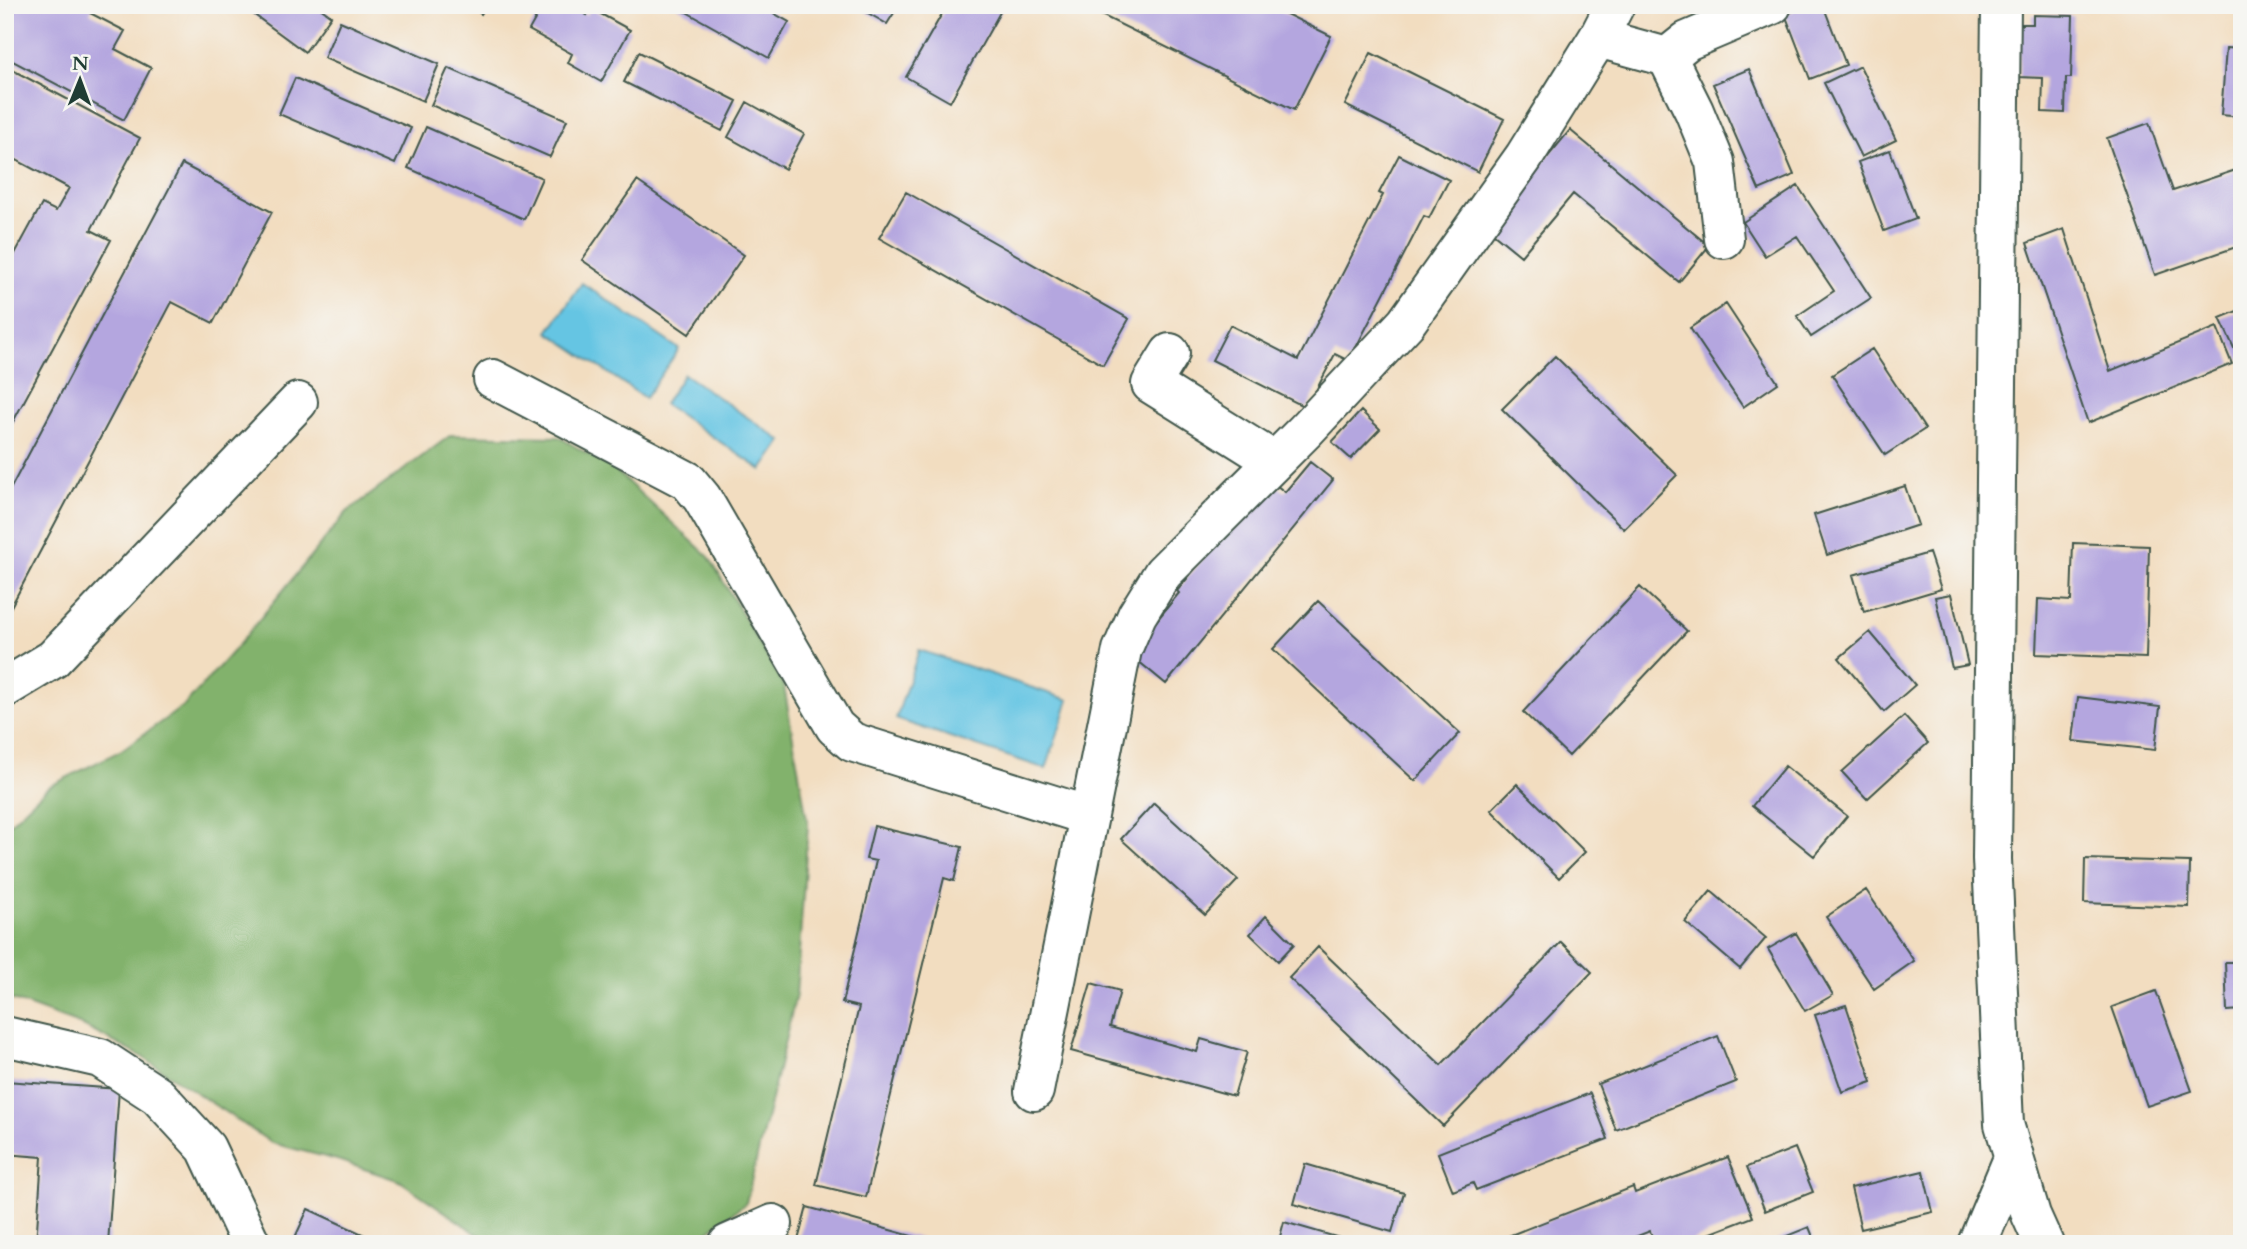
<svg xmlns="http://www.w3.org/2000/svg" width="2247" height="1249" viewBox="0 0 2247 1249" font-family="Cardo,serif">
<rect width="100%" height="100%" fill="#f6f6f2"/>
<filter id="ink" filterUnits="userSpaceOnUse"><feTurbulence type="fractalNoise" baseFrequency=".0143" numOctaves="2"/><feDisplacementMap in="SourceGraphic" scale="14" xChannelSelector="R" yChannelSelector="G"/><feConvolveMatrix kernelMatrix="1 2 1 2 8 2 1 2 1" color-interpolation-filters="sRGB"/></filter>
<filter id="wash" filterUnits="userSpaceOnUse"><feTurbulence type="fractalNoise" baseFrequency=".00686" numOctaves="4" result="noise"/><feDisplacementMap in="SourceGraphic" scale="28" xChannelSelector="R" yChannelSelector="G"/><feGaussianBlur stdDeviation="1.57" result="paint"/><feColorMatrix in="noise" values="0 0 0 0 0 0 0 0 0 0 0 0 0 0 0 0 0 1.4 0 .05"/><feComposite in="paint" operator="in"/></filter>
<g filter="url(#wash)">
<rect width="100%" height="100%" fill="#f2ddc0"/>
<!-- forest -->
<path fill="#82b26c" stroke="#507850" stroke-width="2" d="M 451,435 L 559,437 L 615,470 L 709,557 L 784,686 L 808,825 L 796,995 L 746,1203 L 695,1241 L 685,1244 L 498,1244 L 477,1234 L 400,1181 L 337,1160 L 272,1143 L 141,1056 L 79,1024 L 5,997 L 5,828 L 48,787 L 120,751 L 185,705 L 241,642 L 347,512 Z"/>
<!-- water -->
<path fill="#65c5e3" stroke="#42818c" stroke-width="2" d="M 582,283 L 679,349 L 645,398 L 548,332 Z
M 684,374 L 782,441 L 762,470 L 664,404 Z
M 919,650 L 1069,700 L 1046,769 L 896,719 Z"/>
<g id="blocks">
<!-- building -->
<path fill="#b4a6df" d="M 5,5 L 94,5 L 90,13 L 125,31 L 115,49 L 151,68 L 124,120 L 5,57 Z
M 241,5 L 316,5 L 331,16 L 305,52 Z
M 468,5 L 487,5 L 481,14 Z
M 543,5 L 569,5 L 587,15 L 590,8 L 630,30 L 601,82 L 568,63 L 572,54 L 529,30 Z
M 674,5 L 759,5 L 789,22 L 769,58 Z
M 854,5 L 899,5 L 887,24 Z
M 947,5 L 1004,5 L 950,102 L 906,77 Z
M 1091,5 L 1268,5 L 1331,36 L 1294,110 L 1089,9 Z
M 1808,5 L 1823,5 L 1846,65 L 1810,79 L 1785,14 Z
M 2033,15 L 2073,16 L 2071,78 L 2066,78 L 2065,113 L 2042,112 L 2043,78 L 2019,77 L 2020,24 L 2033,24 Z
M 340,21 L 439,64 L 423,101 L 324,58 Z
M 2226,48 L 2242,49 L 2242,117 L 2221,115 Z
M 639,52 L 737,101 L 722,131 L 624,82 Z
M 1371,53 L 1504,119 L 1478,172 L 1345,105 Z
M 5,66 L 140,138 L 91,230 L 111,240 L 8,431 L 5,430 L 5,272 L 42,204 L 56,211 L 69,188 L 5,154 Z
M 1860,66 L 1896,140 L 1861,157 L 1824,83 Z
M 448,68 L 567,120 L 550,157 L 431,105 Z
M 1749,69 L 1794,175 L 1759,190 L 1713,84 Z
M 295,78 L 411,128 L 395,164 L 279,114 Z
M 747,102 L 804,134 L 785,169 L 728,137 Z
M 2149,123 L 2173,191 L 2242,168 L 2242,245 L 2155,275 L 2107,138 Z
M 2240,125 L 2242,125 L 2242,161 L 2237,161 Z
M 426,127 L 542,178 L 524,219 L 408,168 Z
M 1570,130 L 1709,246 L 1679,282 L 1573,194 L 1521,256 L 1488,229 Z
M 1890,150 L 1916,219 L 1884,231 L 1858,162 Z
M 1399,155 L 1449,180 L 1429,218 L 1424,216 L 1349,361 L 1335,354 L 1307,408 L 1212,360 L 1230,325 L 1298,360 L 1383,195 L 1379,193 Z
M 182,164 L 272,212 L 213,323 L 172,302 L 5,618 L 5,499 Z
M 637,181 L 744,255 L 689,334 L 582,260 Z
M 1798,186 L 1871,298 L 1811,337 L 1797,316 L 1834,291 L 1797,236 L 1765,256 L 1743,222 Z
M 906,192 L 1129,319 L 1103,365 L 879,238 Z
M 2064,229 L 2110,371 L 2217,327 L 2232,364 L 2088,423 L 2027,243 Z
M 1726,304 L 1778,383 L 1743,407 L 1690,328 Z
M 2242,309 L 2242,358 L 2239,359 L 2220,318 Z
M 1872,349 L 1925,429 L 1885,455 L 1832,375 Z
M 1555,356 L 1677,475 L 1624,529 L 1502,409 Z
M 1361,411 L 1380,429 L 1351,459 L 1332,442 Z
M 1310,462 L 1333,480 L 1166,684 L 1137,660 L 1141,640 L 1179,593 L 1177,591 L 1268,479 L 1285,492 Z
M 1905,486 L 1918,525 L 1827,555 L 1814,515 Z
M 2073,543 L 2149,546 L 2146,658 L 2036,654 L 2038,599 L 2071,601 Z
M 1929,553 L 1941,589 L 1864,612 L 1853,575 Z
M 1640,587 L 1687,631 L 1569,756 L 1523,712 Z
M 1951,594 L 1968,665 L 1952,668 L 1935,597 Z
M 1318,601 L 1460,733 L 1415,781 L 1273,649 Z
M 1870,632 L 1915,685 L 1884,712 L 1839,658 Z
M 2078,697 L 2160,707 L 2155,750 L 2073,741 Z
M 1904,716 L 1928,743 L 1867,799 L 1842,772 Z
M 1785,766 L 1847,816 L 1814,856 L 1752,806 Z
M 1517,784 L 1585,852 L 1559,878 L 1491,810 Z
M 1154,803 L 1238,880 L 1205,915 L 1121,839 Z
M 874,826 L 962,847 L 954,881 L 944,878 L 866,1197 L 816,1185 L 859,1007 L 842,1003 L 876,861 L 866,859 Z
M 2085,859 L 2190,862 L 2189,907 L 2084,903 Z
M 1866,890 L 1914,961 L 1874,989 L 1826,917 Z
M 1711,891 L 1766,938 L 1740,969 L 1685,922 Z
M 1266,916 L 1294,944 L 1278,961 L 1250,934 Z
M 1796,933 L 1833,995 L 1805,1011 L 1768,949 Z
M 1561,942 L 1592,972 L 1443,1126 L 1289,978 L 1318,947 L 1441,1065 Z
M 2225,962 L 2242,962 L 2242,1010 L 2227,1011 Z
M 1091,983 L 1120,991 L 1110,1027 L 1197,1052 L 1201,1039 L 1247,1052 L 1234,1096 L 1071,1051 Z
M 2156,991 L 2192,1091 L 2147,1106 L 2112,1007 Z
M 1846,1005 L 1872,1082 L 1842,1092 L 1815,1015 Z
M 1718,1036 L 1736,1082 L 1616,1130 L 1598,1084 Z
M 5,1081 L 119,1089 L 108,1244 L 36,1244 L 42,1157 L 5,1154 Z
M 1590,1093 L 1608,1139 L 1476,1190 L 1473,1183 L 1453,1191 L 1438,1153 Z
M 1795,1148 L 1813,1192 L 1765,1211 L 1747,1167 Z
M 1728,1157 L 1753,1217 L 1683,1244 L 1655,1244 L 1650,1231 L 1617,1244 L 1488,1244 L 1633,1187 L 1635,1193 Z
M 1305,1164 L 1404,1193 L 1392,1232 L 1294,1204 Z
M 1923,1171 L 1933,1212 L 1861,1229 L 1851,1188 Z
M 807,1207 L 937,1243 L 937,1244 L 797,1244 Z
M 308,1209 L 384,1244 L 292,1244 Z
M 1284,1222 L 1357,1243 L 1357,1244 L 1278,1244 Z
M 1809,1227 L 1816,1244 L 1767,1244 Z"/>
</g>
</g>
<g filter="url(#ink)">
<use href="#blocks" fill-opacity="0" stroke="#3f5549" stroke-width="2"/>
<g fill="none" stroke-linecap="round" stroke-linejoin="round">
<defs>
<path id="minor" d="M 2001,5 L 1992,859 L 2004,1124 L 2031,1215 L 2044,1244
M 1598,38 L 1667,57 L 1687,41 L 1772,5
M 1667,57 L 1694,111 L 1715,162 L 1724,239
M 1170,353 L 1151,384 L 1274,461
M 493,379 L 688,481 L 702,498 L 835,727 L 852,742 L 1089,816
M 5,688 L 53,659 L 298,402
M 5,1036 L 100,1058 L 158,1096 L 206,1148 L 251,1244
M 1034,1091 L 1122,650 L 1137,615 L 1163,573 L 1306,430 L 1406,323 L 1524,157 L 1598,38 L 1615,5
M 728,1244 L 773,1224
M 1977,1244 L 2014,1156"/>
</defs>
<!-- minor casing -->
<use href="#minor" stroke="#3f5549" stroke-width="42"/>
<!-- minor -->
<use href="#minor" stroke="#fff" stroke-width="38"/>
</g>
</g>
<!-- margin -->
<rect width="2247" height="1249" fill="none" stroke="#f6f6f2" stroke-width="28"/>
<!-- north arrow -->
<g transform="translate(80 80) rotate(1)" stroke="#f6f6f2" stroke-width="5" paint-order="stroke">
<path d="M0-5L12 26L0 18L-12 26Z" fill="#1f3d34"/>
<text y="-10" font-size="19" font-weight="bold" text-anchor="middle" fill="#1f3d34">N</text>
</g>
</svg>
